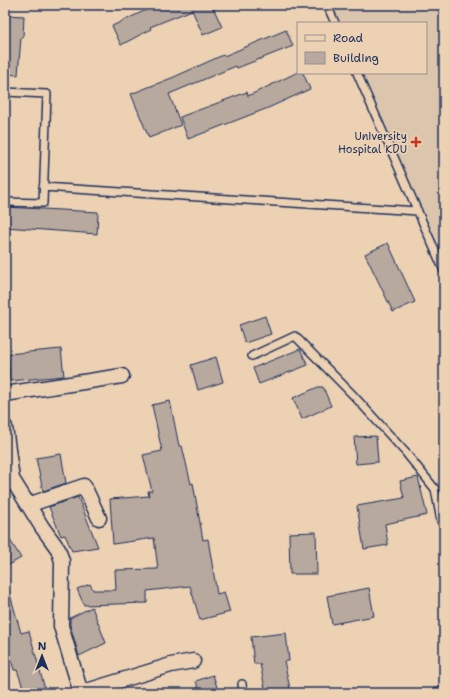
<svg xmlns="http://www.w3.org/2000/svg" width="449" height="698" viewBox="0 0 449 698" font-family="'Shantell Sans',sans-serif">
<rect width="100%" height="100%" fill="#ecd1b3"/>
<filter id="ink" filterUnits="userSpaceOnUse"><feTurbulence type="fractalNoise" baseFrequency=".025" numOctaves="2"/><feDisplacementMap in="SourceGraphic" scale="8" xChannelSelector="R" yChannelSelector="G"/><feConvolveMatrix kernelMatrix="1 2 1 2 8 2 1 2 1" color-interpolation-filters="sRGB"/></filter>
<g filter="url(#ink)">
<!-- built -->
<path fill="#dcc5ad" d="M 327,5 L 444,5 L 444,271 L 357,73 L 426,73 L 426,23 L 335,23 Z"/>
<!-- building -->
<path fill="#b8a99e" stroke="#1b2f5e" d="M 157,5 L 212,5 L 222,27 L 203,35 L 192,10 L 150,27 L 151,29 L 121,45 L 112,26 Z
M 5,15 L 24,16 L 23,37 L 21,37 L 18,75 L 5,74 Z
M 286,30 L 293,46 L 237,68 L 236,66 L 169,94 L 181,125 L 149,138 L 131,94 L 174,77 L 223,55 L 224,56 Z
M 298,72 L 303,73 L 310,89 L 268,108 L 188,139 L 180,117 L 247,92 L 248,96 Z
M 5,207 L 98,212 L 97,234 L 5,227 Z
M 388,243 L 415,302 L 393,312 L 365,254 Z
M 265,316 L 271,334 L 245,343 L 239,325 Z
M 61,349 L 64,376 L 10,381 L 8,354 Z
M 300,349 L 308,365 L 259,384 L 253,368 Z
M 216,357 L 223,382 L 198,390 L 191,365 Z
M 318,387 L 323,387 L 331,406 L 302,419 L 293,398 Z
M 170,401 L 179,446 L 182,446 L 191,484 L 193,483 L 203,540 L 208,539 L 217,594 L 224,592 L 230,612 L 200,620 L 190,586 L 147,591 L 147,603 L 84,605 L 77,589 L 90,584 L 93,590 L 116,590 L 115,570 L 158,569 L 154,538 L 113,544 L 110,499 L 149,496 L 148,491 L 152,491 L 143,455 L 162,451 L 152,405 Z
M 376,436 L 378,462 L 356,464 L 354,437 Z
M 61,454 L 66,483 L 43,491 L 36,458 Z
M 418,477 L 427,515 L 385,524 L 388,545 L 364,549 L 357,506 L 404,498 L 400,481 Z
M 78,497 L 98,547 L 72,551 L 65,535 L 61,536 L 49,507 Z
M 5,532 L 21,558 L 5,567 Z
M 316,532 L 317,574 L 290,574 L 289,533 Z
M 369,588 L 374,616 L 332,624 L 327,596 Z
M 5,591 L 9,591 L 21,633 L 29,631 L 46,693 L 25,693 L 17,670 L 14,670 L 5,638 Z
M 92,607 L 106,643 L 79,656 L 70,625 L 70,618 Z
M 286,633 L 289,661 L 284,661 L 291,693 L 266,693 L 260,664 L 254,664 L 251,637 Z
M 213,675 L 219,693 L 200,693 L 196,681 Z"/>
<g fill="none" stroke-linecap="round" stroke-linejoin="round">
<defs>
<path id="lane" d="M 327,5 L 335,23
M 357,73 L 444,271
M 5,92 L 47,94 L 43,203 L 5,202
M 43,187 L 418,211
M 252,356 L 295,336 L 354,396 L 406,453 L 435,489 L 441,521 L 444,526
M 242,684 L 243,693
M 436,693 L 444,689"/>
<path id="street" d="M 5,394 L 122,376
M 5,427 L 12,479 L 42,527 L 58,549 L 62,561 L 61,626 L 81,693
M 28,505 L 84,486 L 99,518
M 80,693 L 171,665 L 193,661"/>
</defs>
<!-- lane casing -->
<use href="#lane" stroke="#1b2f5e" stroke-width="10"/>
<!-- street casing -->
<use href="#street" stroke="#1b2f5e" stroke-width="17"/>
<!-- lane -->
<use href="#lane" stroke="#ecd1b3" stroke-width="7"/>
<!-- street -->
<use href="#street" stroke="#ecd1b3" stroke-width="14"/>
</g>
</g>
<!-- markers -->
<path fill="#c8321e" stroke="#ecd1b3" stroke-width="1.5" d="M414 136h4v4h4v4h-4v4h-4v-4h-4v-4h4z"/>
<g text-anchor="middle" dominant-baseline="central" stroke-width="3.5" stroke-linejoin="round" paint-order="stroke">
<!-- poi labels -->
<g font-size="11" fill="#1b2f5e" stroke="#ecd1b3" text-anchor="end">
<text x="407" y="136">University<tspan x="407" dy="13">Hospital KDU</tspan></text>
</g>
</g>
<!-- margin -->
<rect width="449" height="698" fill="none" stroke="#ecd1b3" stroke-width="20"/>
<rect x="10" y="10" width="429" height="678" fill="none" stroke="#1b2f5e" stroke-width="1.5" filter="url(#ink)"/>
<!-- legend -->
<rect x="297" y="22" width="130" height="52" fill="#ecd1b3" stroke="#989091"/>
<rect x="305" y="35" width="20" height="6" fill="#ecd1b3" stroke="#989091"/>
<text x="333" y="42" font-size="12" fill="#1b2f5e">Road</text>
<rect x="305" y="52" width="20" height="12" fill="#b8a99e" stroke="#989091"/>
<text x="333" y="62" font-size="12" fill="#1b2f5e">Building</text>
<!-- north arrow -->
<g transform="translate(42 656)" stroke="#ecd1b3" stroke-width="3" paint-order="stroke">
<path d="M0-3L7 15L0 10L-7 15Z" fill="#1b2f5e"/>
<text y="-6" font-size="11" font-weight="bold" text-anchor="middle" fill="#1b2f5e">N</text>
</g>
</svg>
